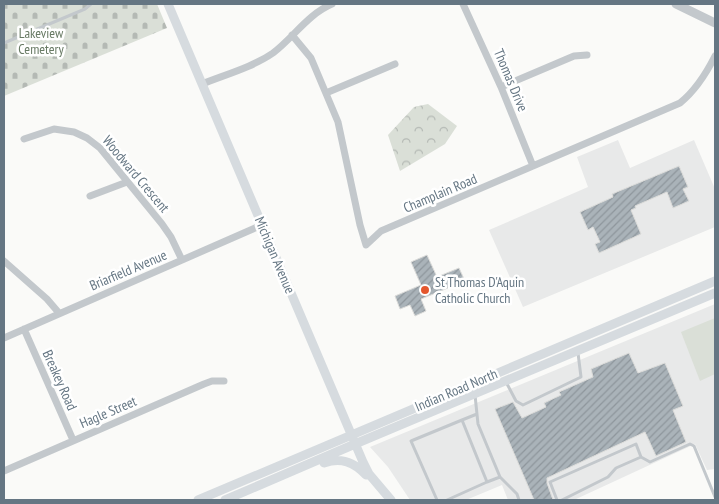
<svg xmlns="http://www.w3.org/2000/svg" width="719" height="504" viewBox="0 0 719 504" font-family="'PT Sans Narrow',sans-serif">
<defs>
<pattern id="forest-crowns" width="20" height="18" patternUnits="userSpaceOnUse" patternTransform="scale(1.25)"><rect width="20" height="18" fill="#dadfd7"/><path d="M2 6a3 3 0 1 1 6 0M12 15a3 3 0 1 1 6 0" fill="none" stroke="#b4b9b4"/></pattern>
<pattern id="cemetery-stones" width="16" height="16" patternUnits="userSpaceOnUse" patternTransform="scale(1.25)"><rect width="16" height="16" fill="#dadfd7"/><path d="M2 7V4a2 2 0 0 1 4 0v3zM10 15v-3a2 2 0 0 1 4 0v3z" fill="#b4b9b4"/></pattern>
<pattern id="building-hatch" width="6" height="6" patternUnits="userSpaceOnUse" patternTransform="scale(1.25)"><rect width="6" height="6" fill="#aab3b9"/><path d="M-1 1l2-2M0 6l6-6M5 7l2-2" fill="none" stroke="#8e969c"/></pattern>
</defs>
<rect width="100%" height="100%" fill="#fafaf8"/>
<!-- built -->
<path fill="#e8e9e9" d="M 618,140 L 630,168 L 694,140 L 715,189 L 715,227 L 523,307 L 489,230 L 588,187 L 577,157 Z
M 715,304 L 715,469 L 707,470 L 695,444 L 574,500 L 508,500 L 502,485 L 466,500 L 410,500 L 388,467 L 370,447 Z"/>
<!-- forest -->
<path fill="url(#forest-crowns)" d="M 428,104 L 457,126 L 445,144 L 400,171 L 388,135 L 414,107 Z"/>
<!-- cemetery -->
<path fill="url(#cemetery-stones)" d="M 4,4 L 157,4 L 167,28 L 4,96 Z"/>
<!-- garden -->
<path fill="#dadfd7" d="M 715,318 L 715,374 L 700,381 L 681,332 Z"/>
<!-- building -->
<path fill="url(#building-hatch)" stroke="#dcdcda" d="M 679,166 L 688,187 L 683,189 L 689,201 L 673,208 L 667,192 L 635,206 L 636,208 L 631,210 L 641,234 L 599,253 L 595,244 L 600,242 L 593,227 L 588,230 L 580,212 L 613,197 L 612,194 Z
M 427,255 L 437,277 L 459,268 L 465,281 L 421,299 L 426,311 L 415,316 L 410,305 L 400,309 L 395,296 L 421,285 L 411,262 Z
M 629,353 L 638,373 L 665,363 L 683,406 L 673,410 L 686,442 L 656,456 L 645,432 L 547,478 L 547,483 L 553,500 L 534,500 L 495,409 L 513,402 L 522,418 L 546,407 L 544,403 L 561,395 L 559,392 L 593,377 L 591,369 Z"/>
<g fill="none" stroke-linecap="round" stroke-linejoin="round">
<!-- service -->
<path stroke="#c3c8cc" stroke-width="3" d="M 4,43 L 85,9 L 91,4
M 506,382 L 516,401 L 523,405 L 581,377 L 578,353
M 475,395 L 478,424 L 500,477 L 517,494 L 519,500
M 462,420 L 477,414
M 641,457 L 650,462 L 690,444 L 694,446 L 715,497
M 487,482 L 500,477
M 437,500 L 411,441 L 462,420 L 487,482 L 447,500
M 557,500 L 550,482 L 636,444 L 641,457 L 616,468 L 608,477 L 562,500"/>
<!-- minor -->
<path stroke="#c3c8cc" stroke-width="7" d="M 463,4 L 501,87 L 533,166
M 292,35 L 311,58 L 338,122 L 360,225 L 366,245 L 381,231 L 680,103 C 696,90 706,74 715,56
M 202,84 C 224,75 253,67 273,53 C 293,38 308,14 332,4
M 501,87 L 574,56 L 587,55
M 326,93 L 395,64
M 24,139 L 54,129 L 74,132 L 87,138 L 100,148 L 162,224 L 171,237 L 182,260
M 90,196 L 127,182
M 4,261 L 47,299 L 59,313
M 24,329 L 73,440
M 4,338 L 262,225
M 4,471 L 204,384 L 212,381 L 224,381"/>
<!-- tertiary -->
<path stroke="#c3c8cc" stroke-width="9" d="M 676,4 L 715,23"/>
<!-- secondary -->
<path stroke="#d6dbdf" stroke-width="9" d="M 168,4 L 363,462 L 369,474 L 391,500
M 324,463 C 341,457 354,462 366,475
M 198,500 L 715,281
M 225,500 L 355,444 L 715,293"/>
</g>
<!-- markers -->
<circle fill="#e4572e" stroke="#fff" stroke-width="2" cx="425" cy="290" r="5"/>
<g text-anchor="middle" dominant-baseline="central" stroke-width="5" stroke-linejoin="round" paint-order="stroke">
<!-- park labels -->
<g font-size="14" fill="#687a64" stroke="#fff">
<text x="41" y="33">Lakeview<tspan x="41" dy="16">Cemetery</tspan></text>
</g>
<!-- street labels -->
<g font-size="14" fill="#657683" stroke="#fff">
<text transform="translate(511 80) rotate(67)">Thomas Drive</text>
<text transform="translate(136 174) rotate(50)">Woodward Crescent</text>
<text transform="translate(440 193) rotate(-23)">Champlain Road</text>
<text transform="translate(275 255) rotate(67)">Michigan Avenue</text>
<text transform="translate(128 270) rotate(-23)">Briarfield Avenue</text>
<text transform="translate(60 380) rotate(66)">Breakey Road</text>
<text transform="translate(456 390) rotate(-23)">Indian Road North</text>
<text transform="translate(108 412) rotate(-23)">Hagle Street</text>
</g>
<!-- poi labels -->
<g font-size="14" fill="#657683" stroke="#fff" text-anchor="start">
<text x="435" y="282">St Thomas D'Aquin<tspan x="435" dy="16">Catholic Church</tspan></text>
</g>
</g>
<!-- border -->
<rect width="719" height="504" fill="none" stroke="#657683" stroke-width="10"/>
</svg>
